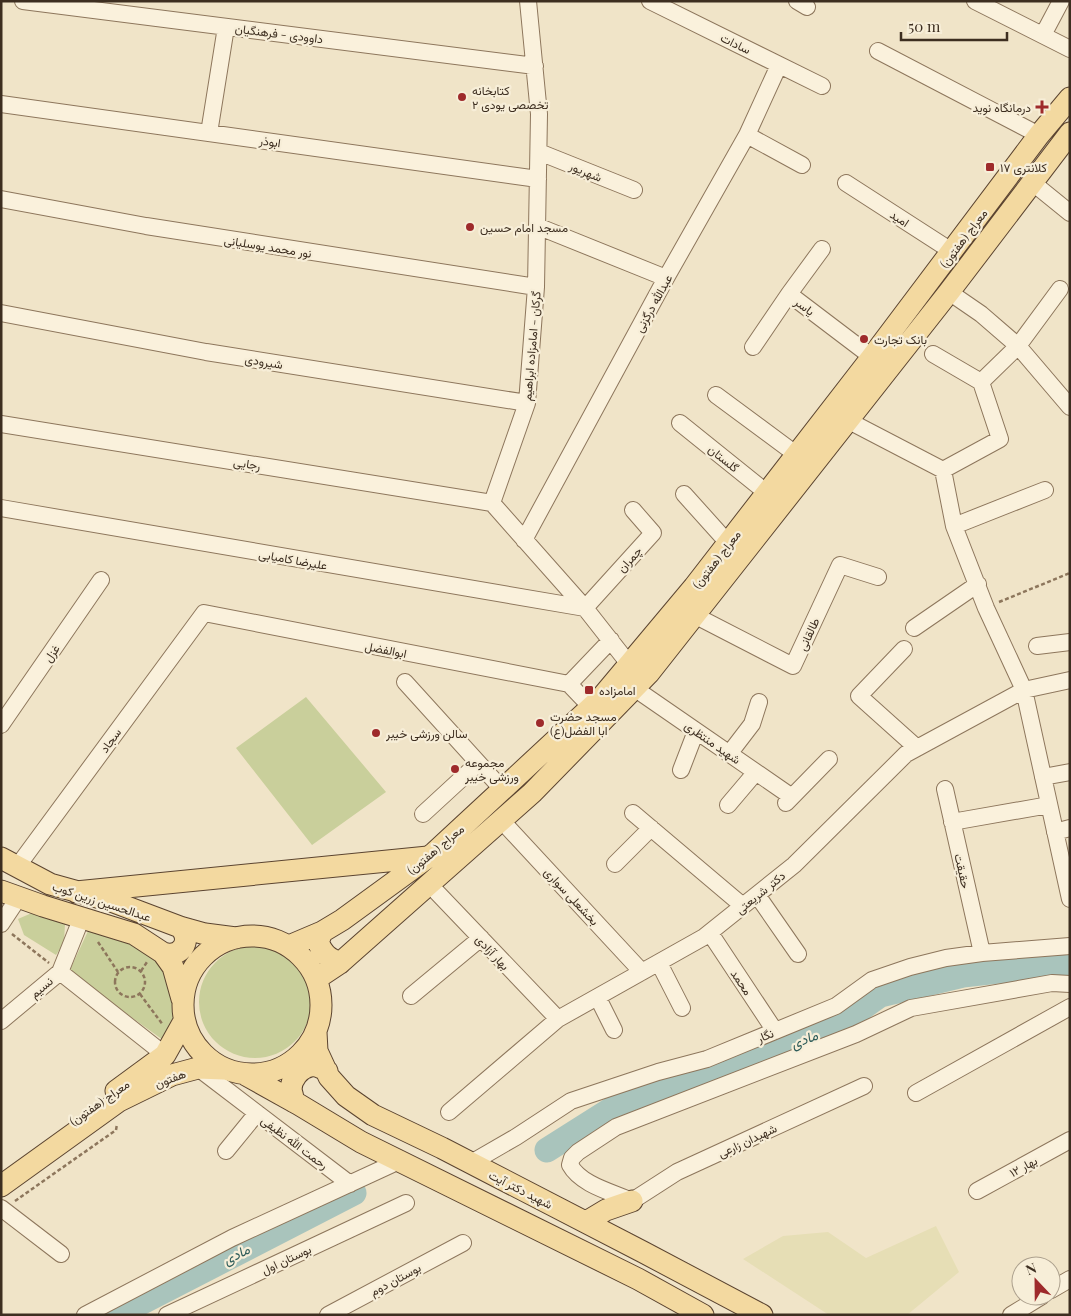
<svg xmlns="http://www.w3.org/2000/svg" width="1071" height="1316" viewBox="0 0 1071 1316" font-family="'Playfair Display',Vazirmatn,serif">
<rect width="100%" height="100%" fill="#f0e4c8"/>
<!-- farmland -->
<path fill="#e6deb5" d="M 936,1226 L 959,1272 L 907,1315 L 829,1315 L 743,1259 L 783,1236 L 828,1232 L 866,1258 Z"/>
<!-- green -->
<path fill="#c9cf9b" d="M 306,697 L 386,792 L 312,845 L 236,748 Z
M 34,912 L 65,924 L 64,943 L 56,955 L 24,935 L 18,919 Z
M 88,931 L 132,936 L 162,956 L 178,1010 L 163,1040 L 69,972 Z
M199 1002a56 56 0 1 1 112 0a56 56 0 1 1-112 0Z"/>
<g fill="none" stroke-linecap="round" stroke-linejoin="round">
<!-- river -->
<path stroke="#a9c4bc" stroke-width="25" d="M 547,1150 L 615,1107 L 695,1075 L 796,1044 L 841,1023 L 880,995 L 963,975 L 1007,970 L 1060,967 L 1070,964
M 117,1315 L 354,1193"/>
<defs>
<path id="minor" d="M 23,1 L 535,66
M 528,1 L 539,114 L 536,287 L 527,403 L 492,503 L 585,608 L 629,664
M 650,1 L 822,86
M 797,1 L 807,7
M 975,1 L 1070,49
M 1043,35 L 1061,1
M 878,51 L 1039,135
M 1,104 L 538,179
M 209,133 L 226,27
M 747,135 L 802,165
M 539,152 L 634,190
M 846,183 L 953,252
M 1033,183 L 1070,213
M 1,199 L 146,226 L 536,287
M 537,226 L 666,278
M 949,292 L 981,314 L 1018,346 L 1070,407
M 789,294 L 822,249
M 1,313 L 206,352 L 527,403
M 753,347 L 789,294 L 872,357
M 933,354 L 981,382
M 716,395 L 797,455
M 847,420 L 943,470 L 954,526 L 986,608 L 1024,690 L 1070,899
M 680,423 L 767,493
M 1,424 L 492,503
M 943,470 L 1000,439 L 981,382 L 1018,346 L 1060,289
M 684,494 L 728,543
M 1,508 L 585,608 L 653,533 L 633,510
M 954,526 L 1045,490
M 524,540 L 666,278 L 747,135 L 779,65
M 694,615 L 793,666 L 840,565 L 878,577
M 914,628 L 978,584
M 1037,646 L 1070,642
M 904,649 L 859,696 L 917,748
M 405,682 L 502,789
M 569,684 L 611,640
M 569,684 L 591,707
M 634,688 L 792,797
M 1,725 L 101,580
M 729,754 L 752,724 L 759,702
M 681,770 L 696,731
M 1043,777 L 1070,772
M 945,789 L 982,953
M 786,803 L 829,759
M 728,805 L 756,772
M 633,813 L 743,906
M 423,814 L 473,768
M 501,820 L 642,972
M 952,822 L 1049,805
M 1055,832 L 1070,828
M 615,864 L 651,828
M 17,867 L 204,613 L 569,684
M 429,884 L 558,1019
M 757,895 L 798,954
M 1,924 L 19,897
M 710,933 L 775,1031
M 659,963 L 682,1008
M 60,972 L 165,1055
M 411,996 L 481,938
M 598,998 L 614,1030
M 1,1021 L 60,972 L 82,917
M 198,1068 L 350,1184
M 864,1086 L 677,1172 L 632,1201 C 612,1192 581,1185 570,1165 L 572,1158 L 578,1152 L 616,1127 L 856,1034 L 911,1008 L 1052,983 L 1070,984
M 916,1093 L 1070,1007
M 449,1112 L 558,1019 L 704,937 L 794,865 L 906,754 L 1024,690 L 1070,680
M 226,1151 L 257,1113
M 471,1163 L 516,1137 L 571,1101 L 658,1072 L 707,1059 L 836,1006 L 872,980 L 910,967 L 946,958 L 982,953 L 1070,946
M 977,1191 L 1070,1140
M 1,1208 L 61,1254
M 1051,1290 L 1070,1279
M 85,1315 L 232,1238 L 399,1161
M 167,1315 L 406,1203
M 328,1315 L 463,1243
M 1011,1315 L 1042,1296"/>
<path id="major" d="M 1,858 L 50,884 L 111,901 L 180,927 L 205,934 L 236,938
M 1,891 L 43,906 L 134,934 L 163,953 L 173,967 L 182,999
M 76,892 L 428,857
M 322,932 L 318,942 C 323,954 328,958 340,963
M183 1005a69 69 0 1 1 138 0a69 69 0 1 1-138 0Z
M 289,946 L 322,932 L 342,920 L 434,853 L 601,698 L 694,587 L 872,357 L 1039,135 L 1070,98
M 163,953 C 181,959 193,940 180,927
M 316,979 L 340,963 L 532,793 L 649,673 L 949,292 L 1070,133
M 316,1032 L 317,1051 L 329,1077 L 346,1096 L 373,1115 L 442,1148 L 643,1252 L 762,1315
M 246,1075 L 298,1104 L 361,1142 L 638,1279 L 703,1315
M 116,1091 L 165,1055 L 184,1021
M 294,1102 C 293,1098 292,1093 291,1090 C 291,1079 300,1068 311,1066 C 317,1065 322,1068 327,1071
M 1,1186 L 119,1101 L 172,1075 L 198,1068 L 224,1069
M 586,1222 L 606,1210 L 632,1201"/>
</defs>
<!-- minor casing -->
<use href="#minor" stroke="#8d765c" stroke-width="18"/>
<!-- major casing -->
<use href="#major" stroke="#5b4430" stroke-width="23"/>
<!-- path -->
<path stroke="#8d765c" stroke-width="2.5" stroke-dasharray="4 2.5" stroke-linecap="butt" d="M 999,602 L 1070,573
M 12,934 L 49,963
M 98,942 L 118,972
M115 982a15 15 0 1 1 30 0a15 15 0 1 1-30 0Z
M 141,971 L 147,962
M 140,994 L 163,1025
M 15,1201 L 116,1130 L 117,1124"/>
<!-- minor -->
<use href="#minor" stroke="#faf1dc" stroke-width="16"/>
<!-- major -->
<use href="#major" stroke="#f3d9a0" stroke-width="21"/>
</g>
<!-- markers -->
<g fill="#9e2a2b" stroke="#f7eed8" stroke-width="2">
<circle cx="462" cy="97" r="5"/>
<path d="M1039.5 99.5h5v5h5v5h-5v5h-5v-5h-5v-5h5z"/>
<rect x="985" y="162" width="10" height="10" rx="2.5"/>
<circle cx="470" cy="227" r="5"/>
<circle cx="864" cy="339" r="5"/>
<rect x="584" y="685" width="10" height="10" rx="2.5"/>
<circle cx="540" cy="723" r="5"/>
<circle cx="376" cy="733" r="5"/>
<circle cx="455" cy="769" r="5"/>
</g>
<g text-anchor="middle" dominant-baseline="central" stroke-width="4.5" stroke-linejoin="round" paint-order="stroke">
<!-- street labels -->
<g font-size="12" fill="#3d2e20" stroke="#f7eed8">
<text transform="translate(279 33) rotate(7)">داوودی - فرهنگیان</text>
<text transform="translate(736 43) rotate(26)">سادات</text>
<text transform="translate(270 141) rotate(8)">ابوذر</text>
<text transform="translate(586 171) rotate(22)">شهریور</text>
<text transform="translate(900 218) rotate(33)">امید</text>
<text transform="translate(963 238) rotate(-53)">معراج (هفتون)</text>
<text transform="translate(268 246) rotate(9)">نور محمد یوسلیانی</text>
<text transform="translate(653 303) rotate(-61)">عبدالله درگزنی</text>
<text transform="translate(805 306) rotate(37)">یاسر</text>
<text transform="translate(531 346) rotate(-85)">گرکان - امامزاده ابراهیم</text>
<text transform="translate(264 361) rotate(9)">شیرودی</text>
<text transform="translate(724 458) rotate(39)">گلستان</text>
<text transform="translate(247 463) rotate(9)">رجایی</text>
<text transform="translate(293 559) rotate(10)">علیرضا کامیابی</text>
<text transform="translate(629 559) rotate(-48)">چمران</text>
<text transform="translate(716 559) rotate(-52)">معراج (هفتون)</text>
<text transform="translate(808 634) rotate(-65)">طالقانی</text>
<text transform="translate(386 649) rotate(11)">ابوالفضل</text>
<text transform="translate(51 653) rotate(-56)">غزل</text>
<text transform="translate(110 740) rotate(-54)">سجاد</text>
<text transform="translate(713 742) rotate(35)">شهید منتظری</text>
<text transform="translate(435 849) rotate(-40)">معراج (هفتون)</text>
<text transform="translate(963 871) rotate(77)">حقیقت</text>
<text transform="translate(760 892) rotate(-39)">دکتر شریعتی</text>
<text transform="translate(572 896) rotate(47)">بخشعلی سواری</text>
<text transform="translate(102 901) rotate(18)">عبدالحسین زرین کوب</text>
<text transform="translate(493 952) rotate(47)">بهار آزادی</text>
<text transform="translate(742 982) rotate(56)">محمد</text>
<text transform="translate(41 987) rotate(-40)">نسیم</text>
<text transform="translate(765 1035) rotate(-23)">نگار</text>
<text transform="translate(170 1078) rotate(-21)">هفتون</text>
<text transform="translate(99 1102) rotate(-35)">معراج (هفتون)</text>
<text transform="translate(747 1140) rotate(-25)">شهیدان زارعی</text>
<text transform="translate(295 1142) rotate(37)">رحمت الله نظیفی</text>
<text transform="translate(1023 1166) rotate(-29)">بهار ۱۲</text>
<text transform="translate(521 1189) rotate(27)">شهید دکتر آیت</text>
<text transform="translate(286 1259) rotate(-25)">بوستان اول</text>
<text transform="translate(395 1279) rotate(-28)">بوستان دوم</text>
</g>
<!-- poi labels -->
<g font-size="12" fill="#3d2e20" stroke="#f7eed8" text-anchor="start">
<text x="472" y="90">کتابخانه<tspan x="472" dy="14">تخصصی یودی ۲</tspan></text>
<text x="1031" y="107" text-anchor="end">درمانگاه نوید</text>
<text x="1000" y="167">کلانتری ۱۷</text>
<text x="480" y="227">مسجد امام حسین</text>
<text x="874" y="339">بانک تجارت</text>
<text x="599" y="690">امامزاده</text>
<text x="550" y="716">مسجد حضرت<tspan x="550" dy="14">ابا الفضل(ع)</tspan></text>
<text x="386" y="733">سالن ورزشی خیبر</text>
<text x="465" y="762">مجموعه<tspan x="465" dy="14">ورزشی خیبر</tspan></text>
</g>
<!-- water labels -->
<g font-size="14" font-style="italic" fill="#2f5d5a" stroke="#f7eed8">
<text transform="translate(804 1039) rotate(-22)">مادی</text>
<text transform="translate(236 1254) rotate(-27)">مادی</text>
</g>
</g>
<!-- border -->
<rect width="1071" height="1316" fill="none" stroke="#3d2e20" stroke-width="5"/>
<!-- north arrow -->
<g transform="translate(1036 1281) rotate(338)"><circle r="24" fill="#f7eed8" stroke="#ada18e"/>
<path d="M0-4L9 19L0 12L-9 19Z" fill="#9e2a2b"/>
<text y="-8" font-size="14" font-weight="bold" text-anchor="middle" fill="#3d2e20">N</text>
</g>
<!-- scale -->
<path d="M901 32v8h106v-8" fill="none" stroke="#3d2e20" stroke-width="2.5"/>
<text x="908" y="32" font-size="15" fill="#3d2e20" stroke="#f7eed8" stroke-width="4" paint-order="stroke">50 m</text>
</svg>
